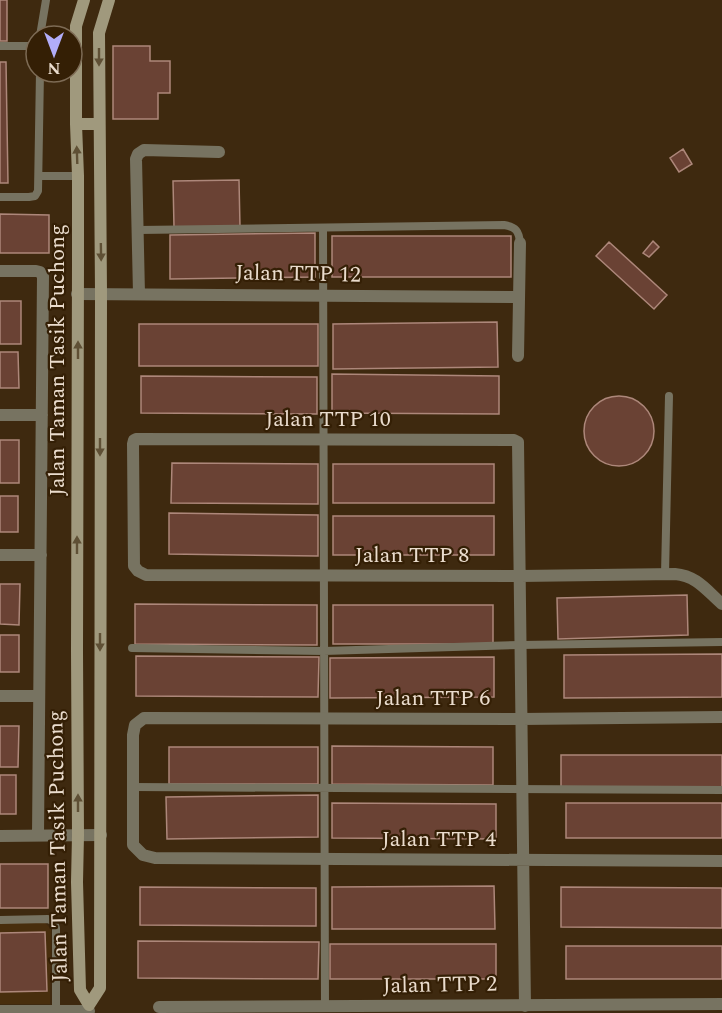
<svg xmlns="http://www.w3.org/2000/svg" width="722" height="1013" viewBox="0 0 722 1013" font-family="Spectral,serif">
<rect width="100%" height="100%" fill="#3e290f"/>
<!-- built -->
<path fill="#482e0d" d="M 0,923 L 45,923 L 51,929 L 50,1004 L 0,1004 Z"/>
<!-- building -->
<path fill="#6a4234" stroke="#ad877a" stroke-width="1.5" d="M 0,0 L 7,0 L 7,41 L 0,41 Z
M 113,46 L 150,46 L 150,61 L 170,61 L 170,93 L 158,93 L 158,119 L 113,119 Z
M 0,62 L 6,62 L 8,183 L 0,183 Z
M 683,149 L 692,164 L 679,172 L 670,158 Z
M 239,180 L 240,227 L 174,227 L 173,181 Z
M 0,214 L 49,215 L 49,253 L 0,253 Z
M 315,233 L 315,277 L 170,279 L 170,235 Z
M 332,236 L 511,236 L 511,277 L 332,277 Z
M 653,241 L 659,247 L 649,257 L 643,253 Z
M 609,242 L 667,295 L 654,309 L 596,256 Z
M 0,301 L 21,301 L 21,344 L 0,344 Z
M 497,322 L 498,367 L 333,369 L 333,324 Z
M 139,324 L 318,324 L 318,366 L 139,366 Z
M 0,352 L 18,352 L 19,388 L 0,388 Z
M 332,374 L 499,376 L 499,414 L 332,413 Z
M 141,376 L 317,377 L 317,414 L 141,413 Z
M584 431a35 35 0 1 1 70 0a35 35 0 1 1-70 0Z
M 0,440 L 19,440 L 19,483 L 0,483 Z
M 172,463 L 318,464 L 318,504 L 171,503 Z
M 333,464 L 494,464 L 494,503 L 333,503 Z
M 0,496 L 18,496 L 18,532 L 0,532 Z
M 169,513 L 318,515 L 318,556 L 169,554 Z
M 333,516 L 494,516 L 494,555 L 333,555 Z
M 0,584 L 20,584 L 19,625 L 0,624 Z
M 687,595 L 688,635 L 558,639 L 557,598 Z
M 135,604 L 317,605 L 317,645 L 135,644 Z
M 333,605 L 493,605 L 493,644 L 333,644 Z
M 0,635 L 19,635 L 19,672 L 0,672 Z
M 722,654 L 722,697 L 564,698 L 564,655 Z
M 136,656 L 319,657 L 318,697 L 136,696 Z
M 494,657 L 494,697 L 330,698 L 330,658 Z
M 0,726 L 19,726 L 18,767 L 0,767 Z
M 332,746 L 493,747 L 493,785 L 332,784 Z
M 169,747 L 318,747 L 318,784 L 169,784 Z
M 561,755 L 722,755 L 722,787 L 561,788 Z
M 0,775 L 16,775 L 16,814 L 0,814 Z
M 318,795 L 318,837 L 167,839 L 166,797 Z
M 332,803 L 496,804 L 496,839 L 332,838 Z
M 566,803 L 722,803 L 722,838 L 566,838 Z
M 0,864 L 48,864 L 48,908 L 0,908 Z
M 494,886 L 495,929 L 332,929 L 332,887 Z
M 140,887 L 316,888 L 316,926 L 140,925 Z
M 561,887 L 722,888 L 722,928 L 561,927 Z
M 45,932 L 47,991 L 0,992 L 0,933 Z
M 138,941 L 319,942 L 318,979 L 138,978 Z
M 330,944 L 496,944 L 496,979 L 330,979 Z
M 566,946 L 722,946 L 722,979 L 566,979 Z"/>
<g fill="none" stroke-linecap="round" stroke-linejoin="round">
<!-- lane -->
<path stroke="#777361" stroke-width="8" d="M 40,36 L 46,0
M 0,46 L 36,46
M 39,176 L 78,176
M 0,197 L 29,197 L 35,196 L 38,191 L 40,72
M 323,228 L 325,1007
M 138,230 L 504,225 C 516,227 519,231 520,243
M 665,574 L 669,396
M 132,648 L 324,651 L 520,645 L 722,642
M 133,787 L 722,790
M 0,920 L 48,919 L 54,922 L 56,928 L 56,1011"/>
<!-- street -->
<path stroke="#777361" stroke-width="12" d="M 0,271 L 36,271 L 40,272 L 43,276 L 38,835
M 77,294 L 519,297
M 139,294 L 136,159 L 138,154 L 144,150 L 219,152
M 518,356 L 520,243
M 0,415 L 42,415
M 0,555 L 41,555
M 0,696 L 39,696
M 722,717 L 521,719 L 144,718 L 135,725 L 133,735 L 133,845 L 143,855 L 155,858 L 722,861
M 0,836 L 101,835
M 525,1006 L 518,442 L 514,440 L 136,439 L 134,440 L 133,444 L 134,566 L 138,571 L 146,575 L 520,576 L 675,574 C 697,576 706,590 722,604
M 159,1007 L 722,1004
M 0,1011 L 89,1011"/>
<!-- secondary -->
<path stroke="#a0997d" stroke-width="12" d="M 84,0 L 76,26 L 76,124 L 78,176 L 78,262 L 77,651 L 78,835 L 77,882 L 80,990 L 89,1005
M 76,124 L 99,124
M 89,1005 L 100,988 L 101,293 L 99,33 L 109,0"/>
</g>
<!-- one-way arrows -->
<defs><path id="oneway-solid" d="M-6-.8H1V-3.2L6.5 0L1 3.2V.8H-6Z" transform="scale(1.5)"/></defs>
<g fill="#5f5035">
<use href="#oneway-solid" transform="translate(99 57) rotate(90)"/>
<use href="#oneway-solid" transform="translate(77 155) rotate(-92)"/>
<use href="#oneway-solid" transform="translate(101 252) rotate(89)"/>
<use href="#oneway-solid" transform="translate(78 350) rotate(-90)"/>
<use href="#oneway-solid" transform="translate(100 447) rotate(90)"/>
<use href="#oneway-solid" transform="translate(77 545) rotate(-90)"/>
<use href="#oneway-solid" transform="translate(100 642) rotate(90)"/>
<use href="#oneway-solid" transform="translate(78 803) rotate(-90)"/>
</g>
<g text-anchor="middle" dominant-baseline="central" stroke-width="4.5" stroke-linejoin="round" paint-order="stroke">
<!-- street labels -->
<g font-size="22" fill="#eadccd" stroke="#341f05">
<text transform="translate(298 274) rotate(1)">Jalan TTP 12</text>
<text transform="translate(57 360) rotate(-90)">Jalan Taman Tasik Puchong</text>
<text x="328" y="419">Jalan TTP 10</text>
<text x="412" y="555">Jalan TTP 8</text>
<text x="433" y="698">Jalan TTP 6</text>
<text x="439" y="839">Jalan TTP 4</text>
<text transform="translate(58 846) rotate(-91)">Jalan Taman Tasik Puchong</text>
<text transform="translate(440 985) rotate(-1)">Jalan TTP 2</text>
</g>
</g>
<!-- north arrow -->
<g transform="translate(54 54) rotate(180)"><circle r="28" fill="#341f05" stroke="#7d6b55" stroke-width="1.5"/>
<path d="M0-4.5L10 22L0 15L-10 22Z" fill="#b2adf9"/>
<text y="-9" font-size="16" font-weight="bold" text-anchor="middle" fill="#eadccd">N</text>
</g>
</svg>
